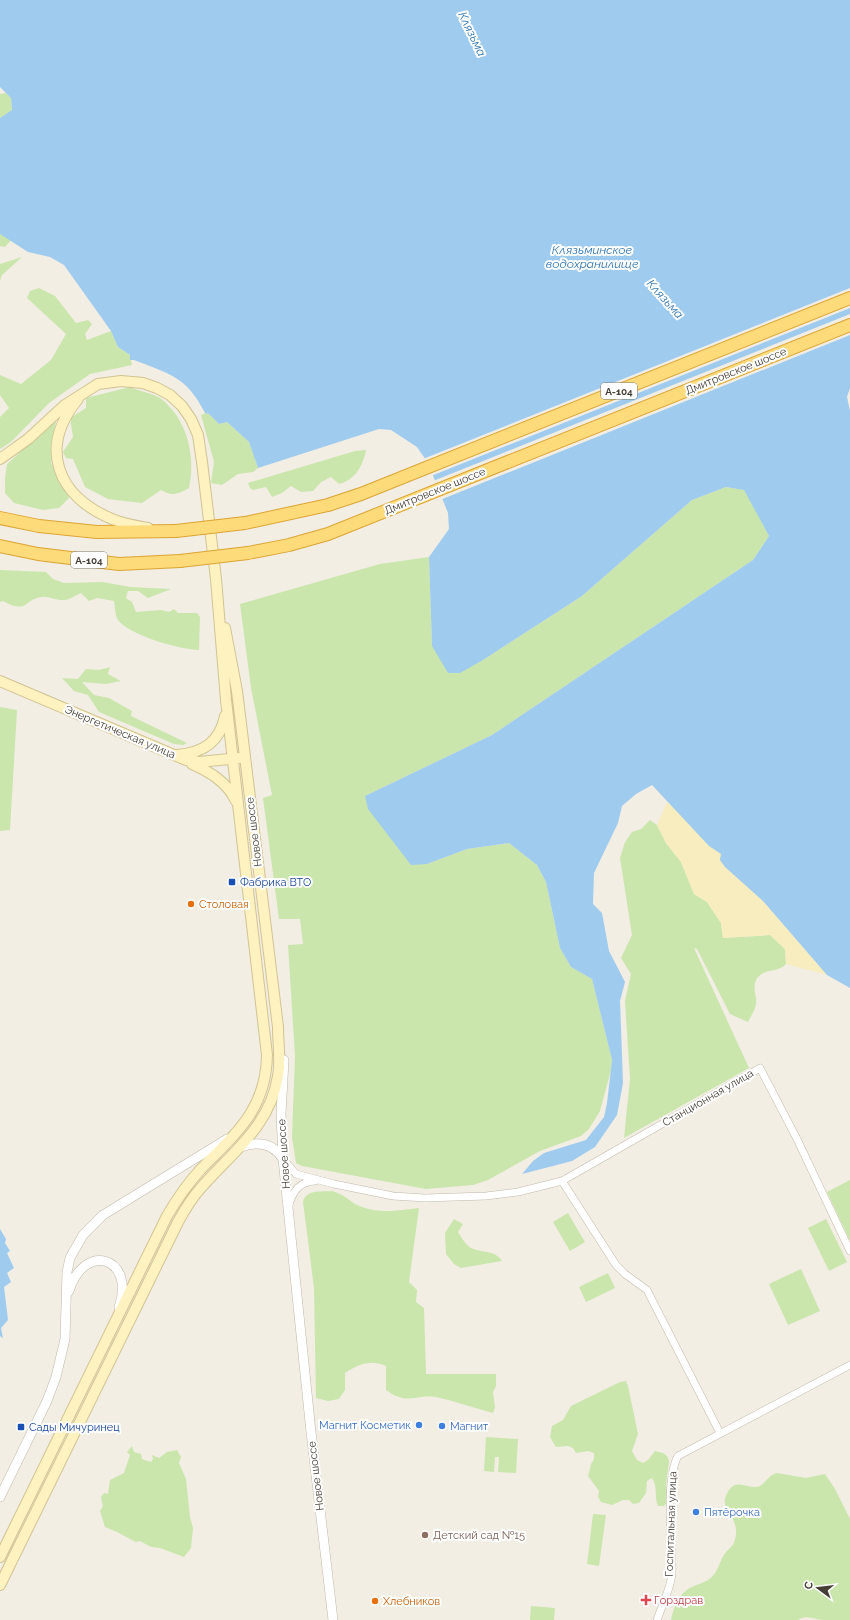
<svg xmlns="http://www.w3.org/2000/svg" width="850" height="1620" viewBox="0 0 850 1620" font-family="Raleway,sans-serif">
<rect width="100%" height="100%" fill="#f2eee4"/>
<!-- green -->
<path fill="#cae6ac" d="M 6,93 L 11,98 L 12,111 L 0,118 L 0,94 Z
M 0,231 L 12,239 L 5,247 L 0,246 Z
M 22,257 L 2,275 L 0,281 L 0,264 Z
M 39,288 L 55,296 L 76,323 L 88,320 L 92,324 L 85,334 L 87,340 L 111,331 L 118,347 L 130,355 L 132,365 L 90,374 L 49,403 L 11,442 L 0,449 L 0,417 L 9,408 L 0,395 L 0,375 L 21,384 L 51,360 L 66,334 L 27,298 L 30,291 Z
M 130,387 C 139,391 152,393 160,398 C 187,418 196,456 189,488 C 178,494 172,497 161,490 L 142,503 L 108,499 L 85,487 L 73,459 L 66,458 L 63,452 L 73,437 L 70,418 L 86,408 L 86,398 Z
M 205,413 L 209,414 L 219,424 L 227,422 L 249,442 L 258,468 L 253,472 L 238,474 L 222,485 L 211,483 L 214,462 L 201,415 Z
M 56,420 L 51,463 L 69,498 L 59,508 L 43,510 L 14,503 L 5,493 L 5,478 L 7,464 Z
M 366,450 C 363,466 355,480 339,484 L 331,477 L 321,482 L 313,491 L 301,492 L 291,486 L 282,493 L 272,497 L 266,487 L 253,490 L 250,488 L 248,483 L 355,451 Z
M 726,487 L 745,490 L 769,536 L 753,560 L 492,735 L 365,796 L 427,864 L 467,849 L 509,843 L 537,865 L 546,882 L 560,948 L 571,967 L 592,979 L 612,1060 L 611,1070 L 600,1111 L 589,1129 L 581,1136 L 540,1151 L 488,1180 L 473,1185 L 426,1189 L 302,1166 L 296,1163 L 292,1137 L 295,1056 L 288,945 L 303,944 L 300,919 L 279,919 L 263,798 L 272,795 L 251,688 L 240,604 L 380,564 L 429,557 L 432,646 L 483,660 L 582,596 L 692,500 Z
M 0,570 L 46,572 L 53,579 L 64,583 L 103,582 L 130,587 L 171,589 L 148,598 L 138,591 L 128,591 L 126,598 L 132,602 L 136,612 L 161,610 L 169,612 L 174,609 L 178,613 L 197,613 L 200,617 L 199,650 C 182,650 128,635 118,620 C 115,615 115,607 114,601 L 97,598 L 89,601 L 81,593 C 76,595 70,600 64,600 C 57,601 49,596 42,597 C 23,599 29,615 3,601 L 0,602 Z
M 110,667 L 108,674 L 121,681 L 106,684 L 82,682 L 94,695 L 109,698 L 132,711 L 131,716 L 187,743 L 183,745 L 174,744 L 99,712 L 88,695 L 74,691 L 62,678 L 78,679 L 86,669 L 99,670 Z
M 0,707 L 17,710 L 10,830 L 0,831 Z
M 650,820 L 657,825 L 666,843 L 681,862 L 694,894 L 707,902 L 721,923 L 723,938 L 770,935 L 785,949 L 786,964 C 778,973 766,968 758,977 C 751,986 757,994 756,1004 C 755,1010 751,1016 748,1022 L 730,1014 L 697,949 L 694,948 L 749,1068 L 624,1138 L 630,1079 L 625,1001 L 631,974 L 621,958 L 632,935 L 620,858 L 625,842 L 632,832 L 641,829 Z
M 850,1180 L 850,1241 L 827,1192 Z
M 332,1191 C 347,1195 350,1203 362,1207 C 380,1214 400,1210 419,1208 L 409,1282 L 417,1290 L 416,1302 L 424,1308 L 426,1374 L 496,1374 L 496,1386 L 493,1392 L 495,1407 L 493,1413 C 474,1408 455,1401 436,1397 C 414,1394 408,1406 386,1390 L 386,1366 C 371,1359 358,1364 345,1373 L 345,1390 L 339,1399 L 328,1401 L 316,1398 L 314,1288 L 303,1202 C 306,1189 321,1192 332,1191 Z
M 568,1213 L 585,1242 L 570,1251 L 553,1222 Z
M 454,1219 L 463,1224 L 458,1232 C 462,1238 465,1244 471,1248 C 481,1253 496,1250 502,1261 L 461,1268 L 454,1264 L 446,1254 L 445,1233 Z
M 826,1219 L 847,1262 L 829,1271 L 808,1228 Z
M 801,1269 L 820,1311 L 788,1325 L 769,1284 Z
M 608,1273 L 615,1288 L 586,1302 L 579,1287 Z
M 626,1381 L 628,1386 L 638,1434 L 632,1451 L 637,1460 L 643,1463 L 648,1460 L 655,1451 L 663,1453 L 667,1456 L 669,1461 L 666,1485 L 668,1502 L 664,1506 L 658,1506 C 654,1497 658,1486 652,1478 L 647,1481 L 646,1493 L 639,1503 L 633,1504 L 629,1500 L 623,1500 L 612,1505 L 601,1502 L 598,1497 L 599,1491 L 588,1476 L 591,1464 L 594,1459 L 594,1453 L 588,1451 L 576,1453 L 573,1448 L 568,1446 L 556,1447 L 550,1437 L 552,1426 L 563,1420 L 571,1406 L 620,1382 Z
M 486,1437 L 518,1439 L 516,1473 L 498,1472 L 499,1457 L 495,1457 L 494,1472 L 484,1471 Z
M 132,1446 L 134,1452 L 141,1454 L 142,1459 L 151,1462 L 153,1459 L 152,1455 L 159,1458 L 167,1452 L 177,1450 L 181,1457 L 179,1463 L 186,1479 L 190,1517 L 193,1528 L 191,1548 L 184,1557 L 160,1548 L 151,1547 L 140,1541 L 136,1542 L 117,1532 L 105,1527 L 100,1511 L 103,1506 L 101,1497 L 104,1493 L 108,1494 L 110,1480 L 124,1473 L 130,1455 L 127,1452 Z
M 777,1473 L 806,1478 L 825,1474 L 835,1489 L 850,1519 L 850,1620 C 841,1620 832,1620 823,1620 C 814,1620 807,1614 798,1620 L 671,1620 C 674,1606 679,1592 694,1586 C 698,1584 703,1583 708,1580 C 718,1574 719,1561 726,1552 C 728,1549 732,1547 734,1543 C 744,1514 714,1512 729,1490 C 737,1479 746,1488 757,1487 C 765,1485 768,1475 777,1473 Z
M 593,1514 L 606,1515 L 599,1566 L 587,1564 Z
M 531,1606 L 555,1608 L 554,1620 L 530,1620 Z"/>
<!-- sand -->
<path fill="#f7edbe" d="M 667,802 L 689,822 L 709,846 L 717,850 L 721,854 L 725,867 L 763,901 L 827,975 L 786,964 L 785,949 L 770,935 L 723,938 L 721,923 L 707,902 L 694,894 L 681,862 L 666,843 L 657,825 Z"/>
<!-- water -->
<path fill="#9fcbef" d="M 0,0 L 850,0 L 850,388 L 847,397 L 850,411 L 850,988 L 827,975 L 763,901 L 725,867 L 720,860 L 721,854 L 709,846 L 652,785 L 636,794 L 622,806 L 618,823 L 594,873 L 593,904 L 602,913 L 609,951 L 625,982 L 620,1001 L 623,1083 L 617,1115 L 595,1147 L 572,1161 L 522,1174 L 533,1161 L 544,1153 L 586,1140 L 604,1117 L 607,1103 L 612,1060 L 592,979 L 571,967 L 560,948 L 546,882 L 537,865 L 509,843 L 467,849 L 427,864 L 411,865 L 368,809 L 365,796 L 492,735 L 753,560 L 769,536 L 744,490 L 726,487 L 692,500 L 582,596 L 483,660 L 460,673 L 448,673 L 432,646 L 429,557 L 449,529 L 448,513 L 428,463 L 417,447 L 391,430 L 379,429 L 258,468 L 249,442 L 227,422 L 219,424 L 209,414 L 205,413 C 187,377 170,374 134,360 L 130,360 L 130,355 L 118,347 L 111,331 L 64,265 L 50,257 L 28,252 L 0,234 L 0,118 L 12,110 L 11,98 L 0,87 Z
M 0,1229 L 6,1239 L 5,1243 L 10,1251 L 7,1253 L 14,1268 L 7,1273 L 11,1282 L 4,1287 L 8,1320 L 1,1328 L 3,1338 L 0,1336 Z"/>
<!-- pier -->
<path fill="#f2eee4" d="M 850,288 L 850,308 L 431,476 L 423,459 Z
M 850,314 L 850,335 L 440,500 L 433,481 Z"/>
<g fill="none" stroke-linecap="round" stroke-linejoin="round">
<defs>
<path id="minor" d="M 283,1159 L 296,1174 L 334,1184 L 393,1196 L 425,1198 L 486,1196 L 518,1192 L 562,1181 L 760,1068 L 797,1139 L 850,1251
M 562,1181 L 616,1265 L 625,1274 L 647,1290 L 720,1433
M 289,1205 C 293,1191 299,1182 315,1181
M 657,1620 C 662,1605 671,1588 672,1573 C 673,1542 664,1482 678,1456 L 850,1365"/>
<path id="tertiary" d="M 284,1060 L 281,1114 L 283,1159 L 311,1432 L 333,1620
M 241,1147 C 258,1141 273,1143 283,1159
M 69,1291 C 84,1241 136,1257 119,1307
M 0,1497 L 47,1401 L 56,1377 L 65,1339 L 67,1272 L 70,1258 L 83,1235 L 103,1215 L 227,1139"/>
<path id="secondary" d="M 78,399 C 38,448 57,496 112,519 C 124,524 137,526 148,528
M 0,459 L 28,439 L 65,405 L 98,384 L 121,381 L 143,383 L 157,388 L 170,395 L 182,406 L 191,419 L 198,435 L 202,462 L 216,579 L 226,700 L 267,1055 C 266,1110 236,1133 201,1169 C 188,1183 177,1199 167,1216 L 0,1557
M 0,681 L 186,760 L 199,762 L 239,758
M 177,755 C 203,753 220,742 225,716
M 192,764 C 210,772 227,782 236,801
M 0,1585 L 178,1222 C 184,1211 191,1199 200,1189 C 231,1153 270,1127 278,1076 C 281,1061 278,1043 278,1027 L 237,691 L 225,628"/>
<path id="trunk" d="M 0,518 L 39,526 L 97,532 L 176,531
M 245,523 L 328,505 L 361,494 L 850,298
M 0,546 L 38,554 L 119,564 L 180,561
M 248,553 L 289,545 L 328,534 L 850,325"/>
</defs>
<!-- minor casing -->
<use href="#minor" stroke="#c0b9a9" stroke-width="8"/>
<!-- tertiary casing -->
<use href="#tertiary" stroke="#c0b9a9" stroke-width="10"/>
<!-- secondary casing -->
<use href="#secondary" stroke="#d2c393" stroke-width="12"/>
<!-- trunk casing -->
<use href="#trunk" stroke="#dca433" stroke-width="14"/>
<!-- minor -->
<use href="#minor" stroke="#fff" stroke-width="7"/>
<!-- tertiary -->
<use href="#tertiary" stroke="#fff" stroke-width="9"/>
<!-- secondary -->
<use href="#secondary" stroke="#fef2c1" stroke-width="10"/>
<!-- trunk -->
<use href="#trunk" stroke="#fdda7a" stroke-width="12"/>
<defs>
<path id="trunk-bridge" d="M 176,531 L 245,523
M 180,561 L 248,553"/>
</defs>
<!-- trunk-bridge casing -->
<use href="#trunk-bridge" stroke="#dca433" stroke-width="14" stroke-linecap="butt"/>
<!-- trunk-bridge -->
<use href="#trunk-bridge" stroke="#fdda7a" stroke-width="12"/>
</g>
<!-- markers -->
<g fill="#1a4fb4" stroke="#fff" stroke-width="1.5">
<rect x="228" y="878" width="8" height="8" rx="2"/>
<rect x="17" y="1423" width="8" height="8" rx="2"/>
</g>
<g fill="#e8710a" stroke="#fff" stroke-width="1.5">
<circle cx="191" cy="904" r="4"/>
<circle cx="375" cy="1601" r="4"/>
</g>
<g fill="#3f7fe0" stroke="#fff" stroke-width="1.5">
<circle cx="419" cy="1425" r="4"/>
<circle cx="442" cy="1426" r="4"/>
<circle cx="696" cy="1512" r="4"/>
</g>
<circle fill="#8d6e63" stroke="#fff" stroke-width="1.5" cx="425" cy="1535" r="4"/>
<path fill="#e0444e" stroke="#fff" stroke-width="1.5" d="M644 1594h4v4h4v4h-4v4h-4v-4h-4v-4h4z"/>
<g text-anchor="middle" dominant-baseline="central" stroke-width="4" stroke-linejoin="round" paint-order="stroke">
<!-- shield labels -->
<g fill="#fff" stroke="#7c7871" stroke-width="1">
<rect x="601" y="383" width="36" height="16" rx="3"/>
<rect x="71" y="552" width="36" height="16" rx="3"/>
</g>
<g font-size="10" font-weight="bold" fill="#443e34">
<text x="619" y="391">А-104</text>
<text x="89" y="560">А-104</text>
</g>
<!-- street labels -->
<g font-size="11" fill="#443e34" stroke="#fff">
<text transform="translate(736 371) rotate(-22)">Дмитровское шоссе</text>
<text transform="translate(435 491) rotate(-22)">Дмитровское шоссе</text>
<text transform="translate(120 732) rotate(23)">Энергетическая улица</text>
<text transform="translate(254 832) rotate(-97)">Новое шоссе</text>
<text transform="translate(708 1098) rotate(-30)">Станционная улица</text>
<text transform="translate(284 1154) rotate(-94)">Новое шоссе</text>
<text transform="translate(316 1476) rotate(-97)">Новое шоссе</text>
<text transform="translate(671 1524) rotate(-88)">Госпитальная улица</text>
</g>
<!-- transit labels -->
<g font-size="11" fill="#164399" stroke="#fff" text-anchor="start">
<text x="240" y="882">Фабрика ВТО</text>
<text x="29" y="1427">Сады Мичуринец</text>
</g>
<!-- food labels -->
<g font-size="11" fill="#c56008" stroke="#fff" text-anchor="start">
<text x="199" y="904">Столовая</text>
<text x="383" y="1601">Хлебников</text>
</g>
<!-- shop labels -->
<g font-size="11" fill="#366cbe" stroke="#fff" text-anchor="start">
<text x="411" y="1425" text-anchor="end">Магнит Косметик</text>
<text x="450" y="1426">Магнит</text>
<text x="704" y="1512">Пятёрочка</text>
</g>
<!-- education labels -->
<g font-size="11" fill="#785e54" stroke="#fff" text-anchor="start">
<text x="433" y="1535">Детский сад №15</text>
</g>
<!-- health labels -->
<g font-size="11" fill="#be3a42" stroke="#fff" text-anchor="start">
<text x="654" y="1600">Горздрав</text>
</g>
<!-- water labels -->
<g font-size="12" font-style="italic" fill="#2e73ae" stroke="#fff">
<text transform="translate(472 34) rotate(64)">Клязьма</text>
<text x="592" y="250">Клязьминское<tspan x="592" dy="14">водохранилище</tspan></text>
<text transform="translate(665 299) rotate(48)">Клязьма</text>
</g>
</g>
<!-- north arrow -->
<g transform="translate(818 1588) rotate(285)" stroke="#ffffff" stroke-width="3" paint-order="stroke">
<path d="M0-3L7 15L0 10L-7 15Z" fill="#443e34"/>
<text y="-6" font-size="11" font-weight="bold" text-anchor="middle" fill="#443e34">С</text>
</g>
</svg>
